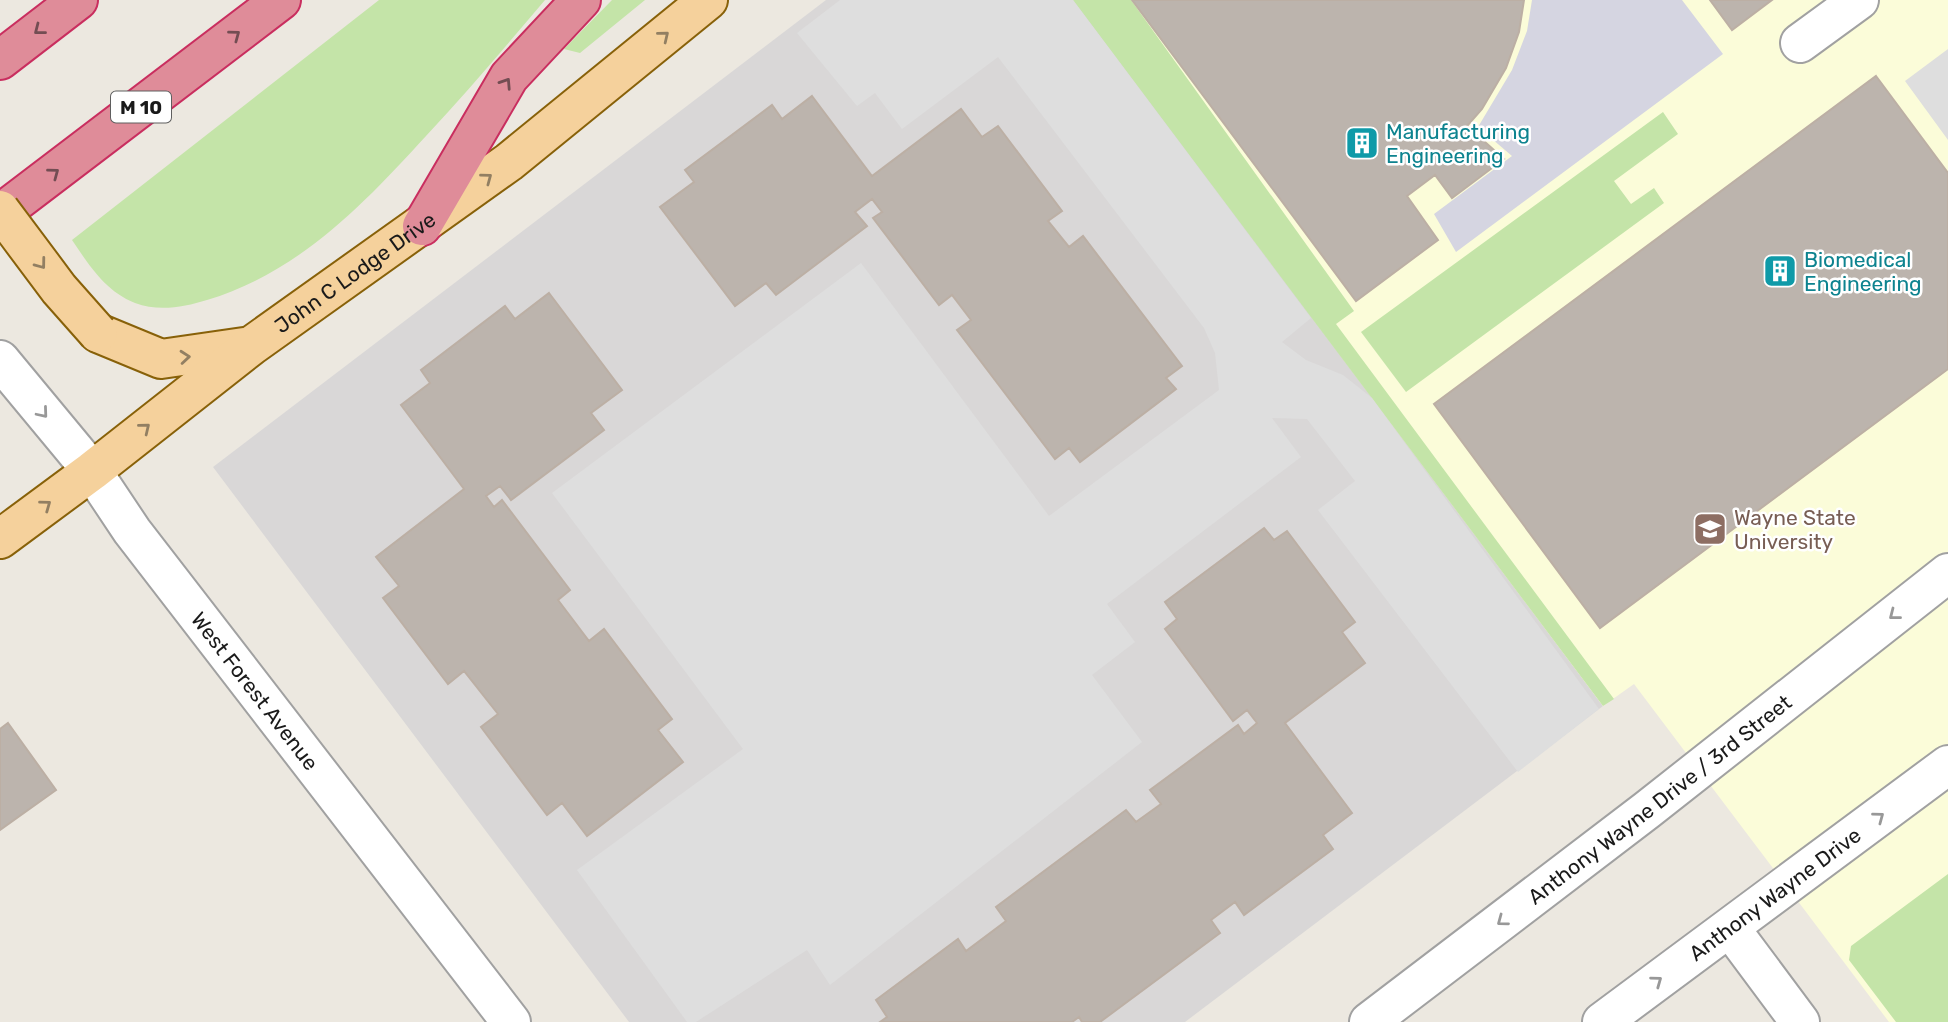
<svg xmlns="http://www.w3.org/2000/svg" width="1948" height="1022" viewBox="0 0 1948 1022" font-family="Rubik,sans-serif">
<rect width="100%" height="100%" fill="#ece8e0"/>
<!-- residential -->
<path fill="#d9d7d7" d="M 826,0 L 1074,0 L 1603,706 L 1185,1022 L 629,1022 L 213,467 Z"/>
<!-- education -->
<path fill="#fbfcd9" d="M 1074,0 L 1948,0 L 1948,1022 L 1889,1022 L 1634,684 L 1603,706 Z"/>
<!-- grass -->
<path fill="#c4e4a8" d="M 379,0 L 545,0 C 506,46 467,92 426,136 C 364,204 298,273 207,300 C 184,307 159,312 135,303 C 105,291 89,265 72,240 Z
M 612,0 L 645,0 L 580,53 L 564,49 Z
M 1073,0 L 1131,0 L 1354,311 L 1336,324 L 1614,699 L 1603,706 Z
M 1663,112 L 1678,134 L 1614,181 L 1631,204 L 1654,188 L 1664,203 L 1406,392 L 1361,332 Z
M 1948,874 L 1948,1022 L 1896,1022 L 1849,960 L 1851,946 Z"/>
<!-- parking -->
<path fill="#dedede" d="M 840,0 L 1073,0 L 1311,318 L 1282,342 L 1306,360 L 1343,375 L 1372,398 L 1599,709 L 1518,772 L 1318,510 L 1355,481 L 1307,419 L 1272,418 L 1301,457 L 1107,604 L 1135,642 L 1092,675 L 1142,742 L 830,985 L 807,950 L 696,1022 L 687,1022 L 577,870 L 743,749 L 552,493 L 861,263 L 1049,516 L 1219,390 L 1215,353 L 1204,328 L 998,57 L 902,129 L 875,93 L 857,106 L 797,33 Z
M 1948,49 L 1948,140 L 1905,81 Z"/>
<!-- plaza -->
<path fill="#d5d5e1" d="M 1532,0 L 1682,0 L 1723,54 L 1456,252 L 1434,214 L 1512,156 L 1478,127 L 1512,70 L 1527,31 Z"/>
<!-- building -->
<path fill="#bcb4ad" stroke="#bcafa4" stroke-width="2" d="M 1132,0 L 1524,0 L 1519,32 L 1506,68 L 1482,109 L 1467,126 L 1504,159 L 1452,198 L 1435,175 L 1407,196 L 1438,240 L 1356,301 Z
M 1710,0 L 1772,0 L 1732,30 Z
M 1876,76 L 1948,173 L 1948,369 L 1600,628 L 1434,404 Z
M 812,96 L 872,176 L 961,109 L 982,137 L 998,126 L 1062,211 L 1048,221 L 1069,247 L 1083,236 L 1182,366 L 1166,378 L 1176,389 L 1080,462 L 1069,448 L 1055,459 L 957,330 L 971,320 L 952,295 L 939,305 L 873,218 L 882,212 L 872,199 L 855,212 L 867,226 L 776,295 L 766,283 L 735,306 L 660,207 L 694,182 L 685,170 L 772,105 L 782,119 Z
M 549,293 L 622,390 L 591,413 L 604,430 L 511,500 L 500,486 L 486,496 L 494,507 L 502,500 L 570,590 L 558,600 L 589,641 L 604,629 L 672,719 L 658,730 L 683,762 L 587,836 L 562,803 L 547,815 L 481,727 L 498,714 L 464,671 L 448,684 L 383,598 L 399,586 L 376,557 L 464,489 L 401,405 L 430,383 L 421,370 L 505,306 L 515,319 Z
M 1264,528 L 1274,540 L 1287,531 L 1355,622 L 1342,632 L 1365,663 L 1285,723 L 1352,813 L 1323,835 L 1333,849 L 1244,915 L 1235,902 L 1211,920 L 1220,933 L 1100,1022 L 1082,1022 L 1079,1017 L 1072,1022 L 880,1022 L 887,1017 L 876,1000 L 958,939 L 966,951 L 1006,921 L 996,907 L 1126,810 L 1136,822 L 1161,804 L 1150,790 L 1238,725 L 1244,734 L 1257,723 L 1247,710 L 1233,721 L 1165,629 L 1177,619 L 1165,602 Z
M 8,723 L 56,790 L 0,830 L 0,729 Z"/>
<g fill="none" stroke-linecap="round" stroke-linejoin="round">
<defs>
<g id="minor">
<path d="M 1800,43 L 1859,0"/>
<path id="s1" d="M 0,360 L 92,471 L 132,531 L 511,1022"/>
<path d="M 1730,928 L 1800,1022"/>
<path id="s2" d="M 1369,1022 L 1647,810 L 1948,573"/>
<path id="s3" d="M 1602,1022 L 1948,765"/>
</g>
<g id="major">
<path d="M 98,333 L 161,359 L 244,347"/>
<path id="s4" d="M 0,539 L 92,471 L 251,346 L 509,162 L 708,0"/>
</g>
<path id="highway" d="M 0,60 L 78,0
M 0,214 L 281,0
M 422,226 L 509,77 L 581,0"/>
</defs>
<!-- minor casing -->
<use href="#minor" stroke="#a1a1a1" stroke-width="42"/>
<!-- major casing -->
<use href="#major" stroke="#886109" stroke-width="42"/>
<!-- highway casing -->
<use href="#highway" stroke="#c92e5f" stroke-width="42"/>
<!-- minor -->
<use href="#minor" stroke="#fff" stroke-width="38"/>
<!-- major -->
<use href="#major" stroke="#f5d19c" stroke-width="38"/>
<!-- highway -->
<use href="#highway" stroke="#df8c99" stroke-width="38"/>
<defs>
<path id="major-bridge" d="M 0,210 L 59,289 L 98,333"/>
</defs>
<!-- major-bridge casing -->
<use href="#major-bridge" stroke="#886109" stroke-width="42" stroke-linecap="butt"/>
<!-- major-bridge -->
<use href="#major-bridge" stroke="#f5d19c" stroke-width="38"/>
</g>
<!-- one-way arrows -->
<defs><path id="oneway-chevron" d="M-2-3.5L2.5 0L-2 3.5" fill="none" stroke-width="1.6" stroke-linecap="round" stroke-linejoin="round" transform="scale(1.75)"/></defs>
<g stroke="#734d53">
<use href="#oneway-chevron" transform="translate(39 30) rotate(142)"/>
<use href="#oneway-chevron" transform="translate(235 35) rotate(-37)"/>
<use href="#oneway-chevron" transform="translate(506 83) rotate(-57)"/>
<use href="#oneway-chevron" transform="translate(54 173) rotate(-37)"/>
</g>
<g stroke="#927f62">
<use href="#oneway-chevron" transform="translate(664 36) rotate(-39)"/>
<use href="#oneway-chevron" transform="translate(487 178) rotate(-37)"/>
<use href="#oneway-chevron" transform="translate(41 264) rotate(53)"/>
<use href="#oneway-chevron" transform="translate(185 357) rotate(-5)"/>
<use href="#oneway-chevron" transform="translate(145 428) rotate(-39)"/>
<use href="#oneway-chevron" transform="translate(46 505) rotate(-36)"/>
</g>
<g stroke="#989898">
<use href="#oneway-chevron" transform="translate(43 413) rotate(50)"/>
<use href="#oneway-chevron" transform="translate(1894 615) rotate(142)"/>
<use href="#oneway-chevron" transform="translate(1879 817) rotate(-37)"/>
<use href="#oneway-chevron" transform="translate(1502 921) rotate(143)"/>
<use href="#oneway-chevron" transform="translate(1657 981) rotate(-36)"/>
</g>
<!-- icons -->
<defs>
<symbol id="building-square" viewBox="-11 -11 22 22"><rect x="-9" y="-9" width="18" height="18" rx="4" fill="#0f9aa8" stroke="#fff"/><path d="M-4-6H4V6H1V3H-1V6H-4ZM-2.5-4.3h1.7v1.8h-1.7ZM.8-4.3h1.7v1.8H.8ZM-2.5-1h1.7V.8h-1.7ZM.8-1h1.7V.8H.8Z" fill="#fff"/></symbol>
<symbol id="university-square" viewBox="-11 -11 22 22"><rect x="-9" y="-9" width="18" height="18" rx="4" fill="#8d6e63" stroke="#fff"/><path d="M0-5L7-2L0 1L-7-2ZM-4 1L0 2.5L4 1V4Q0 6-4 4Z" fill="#fff"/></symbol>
</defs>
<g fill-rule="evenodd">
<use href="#building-square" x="1343" y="124" width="38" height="38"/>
<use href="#building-square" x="1761" y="252" width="38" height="38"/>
<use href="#university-square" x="1691" y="510" width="38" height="38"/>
</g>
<g text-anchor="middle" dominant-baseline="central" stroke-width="5" stroke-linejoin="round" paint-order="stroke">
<!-- shield labels -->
<rect fill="#fff" stroke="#5f5f5f" stroke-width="2" x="111" y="91.5" width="60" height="31" rx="5"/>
<g font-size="19" font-weight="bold" fill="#1a1a1a">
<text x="141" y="107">M 10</text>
</g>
<!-- culture labels -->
<g font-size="21" fill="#0d838f" stroke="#fff" text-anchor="start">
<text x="1386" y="131">Manufacturing<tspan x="1386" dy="24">Engineering</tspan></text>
<text x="1804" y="259">Biomedical<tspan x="1804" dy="24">Engineering</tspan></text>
</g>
<!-- street labels -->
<g font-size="21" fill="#1a1a1a" stroke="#fff">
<text stroke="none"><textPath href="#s4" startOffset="444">John C Lodge Drive</textPath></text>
<text stroke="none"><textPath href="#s1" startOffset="418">West Forest Avenue</textPath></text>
<text stroke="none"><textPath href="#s2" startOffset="366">Anthony Wayne Drive / 3rd Street</textPath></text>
<text stroke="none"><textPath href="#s3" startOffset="215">Anthony Wayne Drive</textPath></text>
</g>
<!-- education labels -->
<g font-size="21" fill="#785e54" stroke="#fff" text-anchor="start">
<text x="1734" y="517">Wayne State<tspan x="1734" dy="24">University</tspan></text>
</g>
</g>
</svg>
